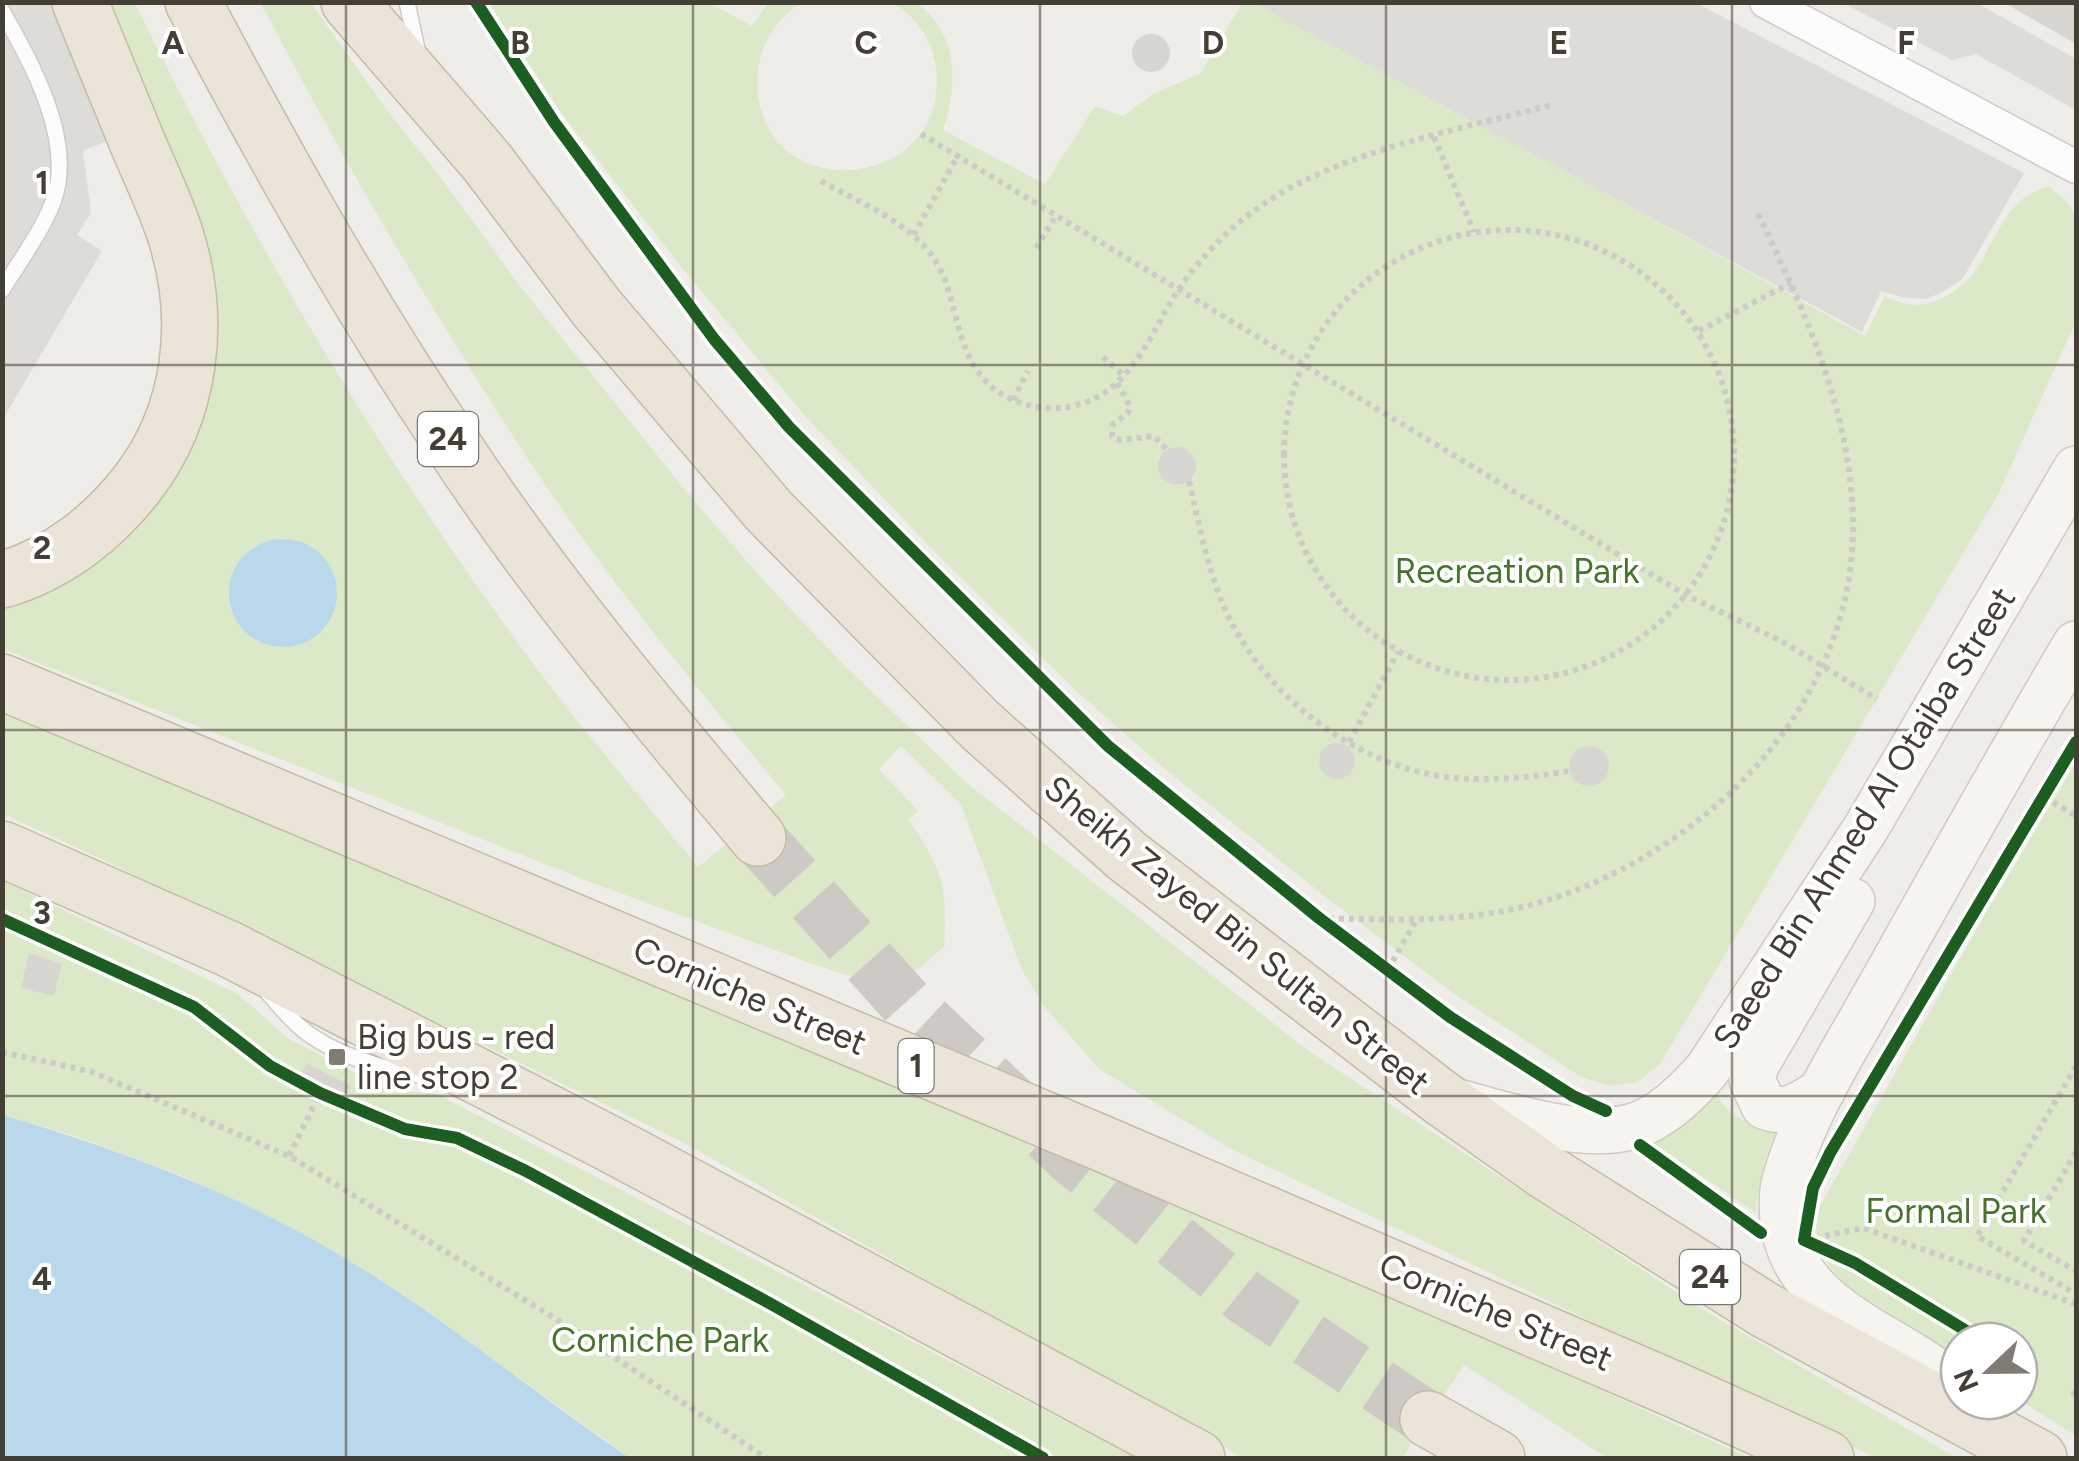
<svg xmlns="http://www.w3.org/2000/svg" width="2079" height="1461" viewBox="0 0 2079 1461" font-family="Figtree,sans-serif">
<rect width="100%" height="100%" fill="#efede9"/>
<!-- green -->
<path fill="#dce9c9" d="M 101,3 L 135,3 C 248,235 388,471 544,678 C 593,743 647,804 698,867 L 786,795 C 696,687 605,577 528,459 C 432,312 342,159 261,3 L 311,3 L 392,117 L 442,179 L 517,282 L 696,503 L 765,582 L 842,663 L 968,784 L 1309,1051 L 1702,1309 L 1957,1458 L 1876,1458 L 1231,1149 L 1099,1069 L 1043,1005 L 1022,970 L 961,805 L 901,746 L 879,769 L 918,811 L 909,820 C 942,870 948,886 944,946 L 919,969 L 866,981 L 818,966 L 590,882 L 3,649 L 2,607 L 15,604 L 205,383 Z
M 489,3 L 710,3 L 752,26 L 768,3 L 801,3 C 770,24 754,55 758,94 C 772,212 957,187 935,62 C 931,38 914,14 892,3 L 917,3 C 959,34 958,86 943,130 L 1045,184 L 1095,106 L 1123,116 L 1153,94 L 1201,73 L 1242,3 L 1260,3 L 1865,336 L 1885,296 C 1902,305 1920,308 1938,300 C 1986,280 1985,239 2016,205 C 2026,195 2036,190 2049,186 L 2070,205 L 2076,219 L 2076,321 L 1999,493 L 1660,1064 L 1638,1082 L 1610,1086 L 1581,1077 L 1457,996 L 1336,905 L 1166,770 L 1074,689 L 934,551 L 805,416 L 674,258 L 560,111 Z
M 3,713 L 352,855 L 1355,1277 L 1749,1458 L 1607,1458 L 1464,1365 L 1402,1458 L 1243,1458 L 684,1143 L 93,855 L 3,814 Z
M 2076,762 L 2076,1436 L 2019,1400 L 2019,1341 L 1959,1341 L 1959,1361 C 1916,1333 1832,1294 1818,1242 C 1815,1233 1817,1220 1817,1211 L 1991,904 Z
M 3,881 L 238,994 L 289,1039 L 386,1089 L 437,1094 L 1136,1458 L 630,1458 L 398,1291 L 335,1252 L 185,1177 L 78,1137 L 3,1115 Z
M 1716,1093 C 1730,1121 1752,1126 1781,1123 C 1765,1153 1759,1179 1756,1213 L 1650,1141 L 1682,1125 Z"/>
<!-- parking -->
<path fill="#dedcd9" d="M 3,3 L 50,3 L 112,139 L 83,151 L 91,213 L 77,235 L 102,251 L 3,419 Z
M 1254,3 L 1696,3 L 2024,173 L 1963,278 L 1948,289 L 1927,299 L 1905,298 L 1881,291 L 1862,332 Z
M 1843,3 L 1977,3 L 2076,59 L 2076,110 L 1976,54 L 1952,60 Z"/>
<!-- water -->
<path fill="#bad8ec" d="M229 593a54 54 0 1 1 108 0a54 54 0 1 1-108 0Z
M 3,1115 C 118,1149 234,1192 338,1254 C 441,1314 531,1392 630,1458 L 3,1458 Z"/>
<!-- building -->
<path fill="#d8d6d1" d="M 2003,2 L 2076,2 L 2076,44 Z
M1132 53a19 19 0 1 1 38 0a19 19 0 1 1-38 0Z
M 620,196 L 645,229 L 633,238 L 608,205 Z
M1158 466a19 19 0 1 1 38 0a19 19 0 1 1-38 0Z
M1319 761a18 18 0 1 1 36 0a18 18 0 1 1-36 0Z
M1569 766a20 20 0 1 1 40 0a20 20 0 1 1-40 0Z
M 29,953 L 62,964 L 54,996 L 21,988 Z
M 307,1063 L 351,1086 L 345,1096 L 302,1072 Z"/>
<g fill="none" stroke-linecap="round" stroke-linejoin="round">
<!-- highway-tunnel -->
<path stroke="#cdcac5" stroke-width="55" stroke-dasharray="55 28" stroke-linecap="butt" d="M 758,838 L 908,1005 L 1072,1158 L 1246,1298 L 1428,1419"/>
<defs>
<path id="lane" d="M 407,2 L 418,54
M 2,11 C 31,62 76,142 53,202 C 41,233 19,262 2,290
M 268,993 C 279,1005 289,1018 301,1028 C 332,1054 390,1073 430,1076"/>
<path id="street" d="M 1766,2 L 2076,167"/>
<path id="secondary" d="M 1822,1091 C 1803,1103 1787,1116 1764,1106 L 1752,1080 L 1756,1065 L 1852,901
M 1461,1103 C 1514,1117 1604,1149 1654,1117 C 1675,1105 1692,1087 1707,1070 L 1866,828 L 2076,469
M 1959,1390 C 1906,1338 1807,1317 1786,1237 C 1782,1224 1781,1198 1784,1184 C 1803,1112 1848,1045 1884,980 C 1947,867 2010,755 2076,644"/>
<path id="highway" d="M 193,2 C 274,155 358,305 455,448 C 546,586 652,712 758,838
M 349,2 L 487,162 L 596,307 L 769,511 L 980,725 L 1127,856 L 1440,1097 L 1546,1172 L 1765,1310 L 2039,1458
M 2,580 C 57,564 103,528 137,484 C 192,413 202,321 176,237 C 166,205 151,175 138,144 C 119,97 99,50 80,2
M 2,682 L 1101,1143 L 1678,1391 L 1826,1458
M 2,849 L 229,949 L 610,1144 L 1197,1458
M 1428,1419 L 1497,1458"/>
</defs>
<!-- lane casing -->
<use href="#lane" stroke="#cdcbc6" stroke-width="18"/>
<!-- street casing -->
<use href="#street" stroke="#cdcbc6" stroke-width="35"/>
<!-- secondary casing -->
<use href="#secondary" stroke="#cecac0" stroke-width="48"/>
<!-- highway casing -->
<use href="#highway" stroke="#c6baa5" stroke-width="58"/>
<!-- path -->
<path stroke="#cdcbc7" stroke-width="6" stroke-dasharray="5 5" stroke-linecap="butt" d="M 921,134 L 1684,594 L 1783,642 L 1877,699
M 1434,137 L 1474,232
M 821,181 C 858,202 908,221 933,257 C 962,300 951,357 997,391 C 1028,413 1072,414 1104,393 C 1138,370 1154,329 1175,295 C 1187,275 1206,254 1223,237 C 1304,156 1444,134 1551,105
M1284 455a225 225 0 1 1 450 0a225 225 0 1 1-450 0Z
M 914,235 L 957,157
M 1036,248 L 1056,216
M 1699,331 L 1791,283
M 1103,357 L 1124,376
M 1117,383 L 1130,406 L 1128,413 L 1113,424 L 1112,436 L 1120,440 L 1154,436 L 1167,450
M 1013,400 L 1028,371
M 1189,481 C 1199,524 1207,567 1224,607 C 1263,696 1358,769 1455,778 C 1494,781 1532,777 1570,771
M 1349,742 L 1398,652
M 2036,792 L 2076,816
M 1319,918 C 1390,920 1462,923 1531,905 C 1702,858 1857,706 1853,519 C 1850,408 1804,309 1756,210
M 1388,970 L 1416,920
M 2,1052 L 92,1072 L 289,1156 L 569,1327 L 766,1458
M 2076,1066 L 1977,1236 L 2076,1294
M 2076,1152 L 2024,1241 L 2076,1271
M 289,1156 L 320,1093
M 1825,1236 L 1863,1228 L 2076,1304
M 2073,1396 L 2076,1390"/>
<!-- lane -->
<use href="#lane" stroke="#fdfcfc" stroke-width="15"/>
<!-- street -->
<use href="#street" stroke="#fdfcfc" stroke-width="32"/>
<!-- secondary -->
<use href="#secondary" stroke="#f6f4ee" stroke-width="45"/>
<!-- highway -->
<use href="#highway" stroke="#ebe5d9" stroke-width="55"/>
<defs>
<path id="cycleway" d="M 476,2 L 554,122 L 714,339 L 789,427 L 1108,746 L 1319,918 L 1450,1017 L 1573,1096 L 1606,1111
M 2,919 L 194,1007 L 270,1066 L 320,1093 L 405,1129 L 457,1138 L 526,1171 L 771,1304 L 1043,1458
M 1640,1145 L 1761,1233
M 1983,1341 L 1855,1263 L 1804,1240 L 1813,1188 L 1830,1153 L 2076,742"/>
</defs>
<!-- cycleway casing -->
<use href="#cycleway" stroke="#fff" stroke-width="19"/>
<!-- cycleway -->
<use href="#cycleway" stroke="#1b5e20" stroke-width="12"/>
</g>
<!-- grid -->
<path fill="none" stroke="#443f35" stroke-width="2.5" stroke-opacity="0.55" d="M 346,2 L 346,1458M 693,2 L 693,1458M 1040,2 L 1040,1458M 1386,2 L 1386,1458M 1732,2 L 1732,1458M 2,365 L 2076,365M 2,730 L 2076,730M 2,1096 L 2076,1096"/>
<!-- markers -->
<rect fill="#807c74" stroke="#fff" stroke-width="4" x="327" y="1047" width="20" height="20" rx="5"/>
<g text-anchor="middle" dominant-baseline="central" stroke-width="8" stroke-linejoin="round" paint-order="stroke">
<!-- shield labels -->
<g fill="#fff" stroke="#7c7972" stroke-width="2.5">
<rect x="418" y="412" width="60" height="54" rx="8"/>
<rect x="898.5" y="1039" width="35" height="54" rx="8"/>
<rect x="1680" y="1250" width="60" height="54" rx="8"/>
</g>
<g font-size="32" font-weight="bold" fill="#443f35">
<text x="448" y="439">24</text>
<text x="916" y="1066">1</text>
<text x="1710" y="1277">24</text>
</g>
<!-- park labels -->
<g font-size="35" fill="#46742b" stroke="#fff">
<text x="1517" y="571">Recreation Park</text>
<text x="1956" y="1211">Formal Park</text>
<text x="660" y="1340">Corniche Park</text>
</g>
<!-- street labels -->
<g font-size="35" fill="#443f35" stroke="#fff">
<text transform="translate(1864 818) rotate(-58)">Saeed Bin Ahmed Al Otaiba Street</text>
<text transform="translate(1237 935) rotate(39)">Sheikh Zayed Bin Sultan Street</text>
<text transform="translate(750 996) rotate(23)">Corniche Street</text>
<text transform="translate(1496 1312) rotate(23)">Corniche Street</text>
</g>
<!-- poi labels -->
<g font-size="35" fill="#443f35" stroke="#fff" text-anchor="start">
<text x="357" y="1037">Big bus - red<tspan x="357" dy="40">line stop 2</tspan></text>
</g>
</g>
<g font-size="32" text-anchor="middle" font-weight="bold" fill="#443f35" stroke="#fff" stroke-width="8" stroke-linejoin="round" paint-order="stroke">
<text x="173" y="54">A</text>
<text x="520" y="54">B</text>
<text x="866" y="54">C</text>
<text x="1213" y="54">D</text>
<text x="1559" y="54">E</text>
<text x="1906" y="54">F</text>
<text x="42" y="194">1</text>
<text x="42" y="559">2</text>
<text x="42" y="924">3</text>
<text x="42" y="1290">4</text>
</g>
<!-- border -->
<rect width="2079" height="1461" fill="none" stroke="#443f35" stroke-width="10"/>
<!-- north arrow -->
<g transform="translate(1989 1371) rotate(248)"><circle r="48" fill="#ffffff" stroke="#b4b2ae" stroke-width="2.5"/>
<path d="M0-8L18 38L0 25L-18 38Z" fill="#807c74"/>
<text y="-15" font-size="28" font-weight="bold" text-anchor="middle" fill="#443f35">N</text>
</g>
</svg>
